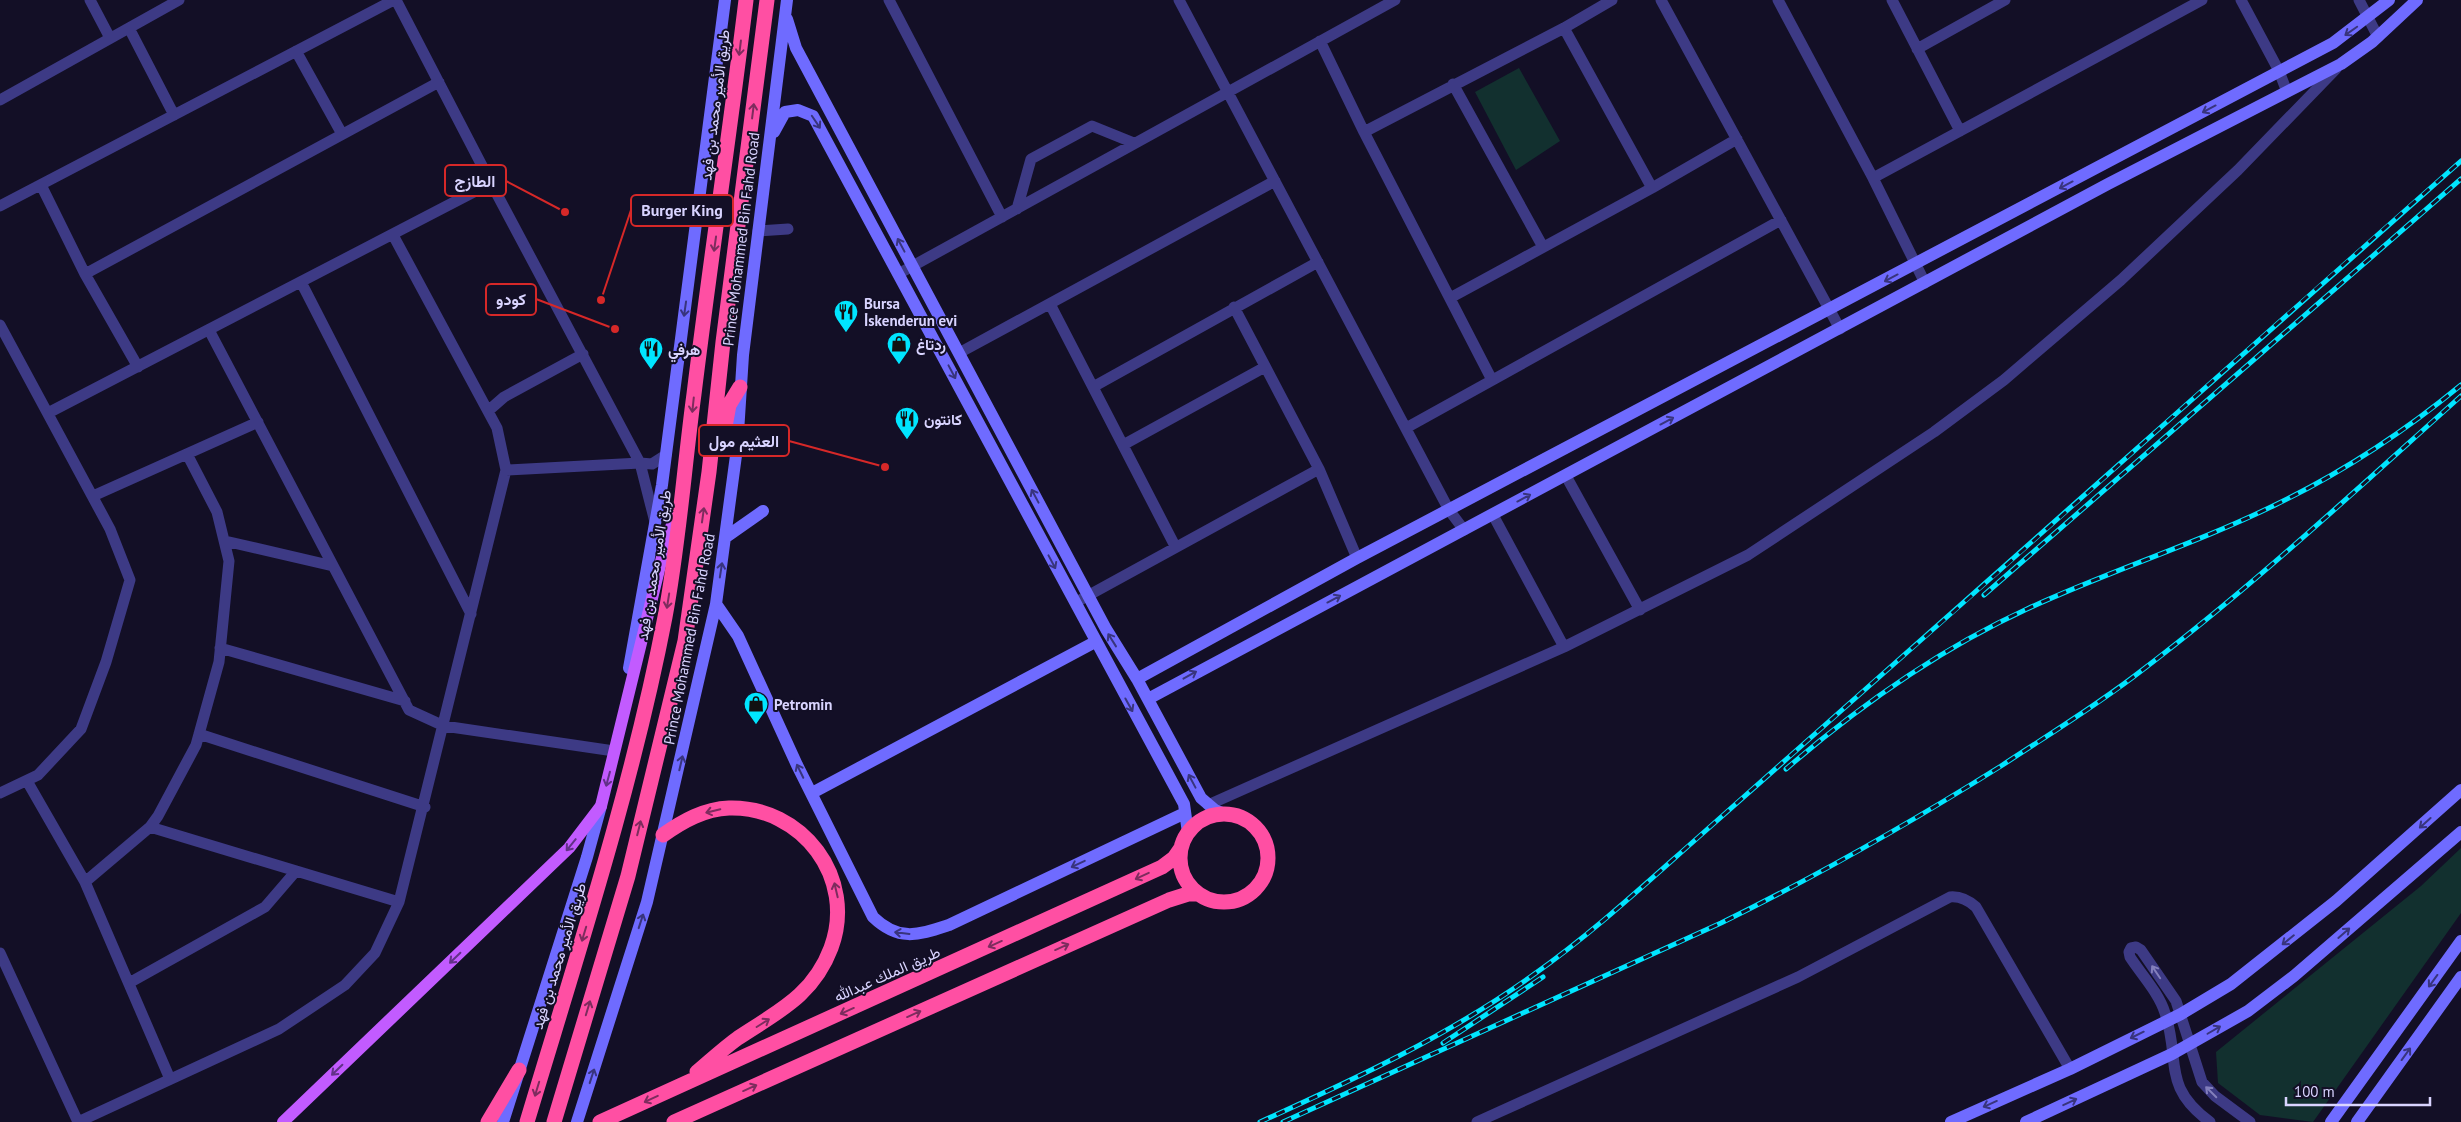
<svg xmlns="http://www.w3.org/2000/svg" width="2461" height="1122" viewBox="0 0 2461 1122" font-family="'PT Sans',Vazirmatn,sans-serif">
<rect width="100%" height="100%" fill="#130f26"/>
<!-- green -->
<path fill="#12302f" d="M 1519,68 L 1560,141 L 1516,170 L 1475,92 Z
M 2461,848 L 2461,913 L 2313,1122 L 2260,1115 L 2218,1083 L 2216,1052 L 2421,886 Z"/>
<g fill="none" stroke-linecap="round" stroke-linejoin="round">
<!-- street -->
<path stroke="#3d3a85" stroke-width="11" d="M 90,0 L 110,38
M 396,0 L 491,183 L 640,463 L 506,470
M 889,0 L 1002,217
M 1179,0 L 1449,510 L 1464,530
M 1661,0 L 1840,329
M 1778,0 L 1873,178 L 1925,283
M 1892,0 L 1960,131
M 2241,0 L 2279,71 L 2287,92
M 2359,0 L 2378,37
M 129,28 L 174,115
M 1564,28 L 1652,188
M 1320,41 L 1364,132 L 1492,380
M 1917,49 L 2005,0
M 296,51 L 342,134
M 1453,84 L 1543,247
M 0,100 L 179,0
M 1364,132 L 1564,28 L 1612,0
M 1873,178 L 2202,0
M 41,185 L 85,274 L 138,367
M 0,206 L 394,0
M 1017,209 L 1031,159 L 1092,126 L 1134,143
M 758,231 L 788,229
M 900,273 L 1395,0
M 85,274 L 439,82
M 301,282 L 471,614
M 1450,298 L 1652,188 L 1737,139
M 1050,304 L 1175,546
M 1234,307 L 1319,469 L 1357,558
M 0,325 L 110,529 L 130,580 L 106,662 L 81,729 L 38,775 L 0,793
M 209,330 L 409,710 L 444,726 L 614,751
M 959,353 L 1275,181
M 1093,387 L 1318,262
M 488,411 L 504,397 L 583,354
M 48,413 L 491,183
M 1406,428 L 1781,220
M 1123,445 L 1265,367
M 1566,476 L 1640,610
M 93,496 L 258,422
M 1493,515 L 1564,647
M 655,522 L 640,463 L 652,464 L 666,455
M 225,541 L 333,566
M 1080,600 L 1319,469
M 220,648 L 405,701
M 199,734 L 425,807
M 27,781 L 85,882 L 170,1079
M 1208,805 L 1564,647 L 1748,555 L 1934,432 L 2004,380 L 2121,280 L 2238,170 L 2336,69
M 150,827 L 399,902
M 85,882 L 150,827 L 158,816 L 196,745 L 219,662 L 229,561 L 217,512 L 187,454
M 0,953 L 78,1122
M 129,983 L 265,907 L 296,871
M 78,1122 L 279,1029 L 345,985 L 375,953 L 399,902 L 506,470 L 497,428 L 393,235
M 1477,1122 L 1798,977 L 1950,897 C 1960,896 1968,900 1976,907 L 2070,1069
M 2210,1122 C 2161,1086 2181,1061 2165,1013 C 2159,993 2141,974 2130,957 L 2129,952 L 2131,948 L 2136,947 L 2141,950 L 2176,1001 L 2202,1082 L 2215,1096 L 2250,1122"/>
<!-- secondary -->
<path stroke="#6f6bff" stroke-width="12" d="M 787,19 L 796,48 L 1106,629 L 1137,679 L 1201,798 L 1215,810 L 1225,814
M 774,132 L 785,112 L 798,110 L 813,116 L 1184,804 L 1188,833
M 726,537 L 763,511
M 716,604 L 738,636 L 797,765 L 873,917 C 899,942 918,935 949,925 L 1185,813
M 629,668 L 662,485 L 725,0
M 1137,679 L 1357,558 L 2333,43 L 2389,0
M 1148,699 L 2108,184 L 2341,64 L 2372,42 L 2417,0
M 812,793 L 1095,642
M 503,1122 L 587,857 L 601,806
M 577,1122 L 647,902 L 716,604 L 737,448 L 743,355 L 787,0
M 1951,1122 L 2070,1069 L 2181,1014 L 2231,984 L 2336,901 L 2461,790
M 2026,1122 L 2172,1054 L 2248,1011 L 2294,976 L 2461,832
M 2331,1122 L 2461,941
M 2357,1122 L 2461,977"/>
<!-- primary -->
<path stroke="#c25bff" stroke-width="12" d="M 283,1122 L 569,848 L 601,806 L 668,533 L 679,512"/>
<!-- highway -->
<path stroke="#ff4fa3" stroke-width="15" d="M 722,443 L 729,405 L 740,387
M1180 858a44 44 0 1 1 88 0a44 44 0 1 1-88 0Z
M 663,835 C 683,821 704,809 729,808 C 802,806 857,878 831,948 C 813,996 777,1012 738,1038 C 724,1048 710,1061 697,1072
M 488,1122 L 519,1070
M 527,1122 C 577,955 632,788 665,617 C 679,543 684,468 694,394 C 710,263 730,132 746,0
M 554,1122 L 628,876 L 685,641 L 709,472 L 723,342 L 767,0
M 600,1122 L 1162,867 L 1174,858 L 1181,848
M 674,1122 L 1169,900 L 1188,894 L 1199,894"/>
<defs>
<path id="rail" d="M 1984,595 L 2461,179
M 1786,769 C 1859,706 1940,649 2027,609 C 2109,571 2196,544 2277,504 C 2343,472 2404,432 2461,385
M 1443,1043 L 1543,977
M 1260,1122 C 1355,1079 1448,1036 1533,975 C 1590,935 1642,887 1694,841 C 1758,784 1822,728 1886,671 C 2079,502 2268,330 2461,161
M 1283,1122 L 1721,923 C 1817,876 1910,823 2001,766 C 2048,735 2096,706 2141,671 C 2253,586 2356,490 2461,396"/>
</defs>
<!-- rail casing -->
<use href="#rail" stroke="#00e5ff" stroke-width="5"/>
<!-- rail -->
<use href="#rail" stroke="#130f26" stroke-width="3" stroke-dasharray="9" stroke-linecap="butt"/>
</g>
<!-- one-way arrows -->
<defs><path id="oneway-shaft" d="M-6 0H5M1.5-3L5.5 0L1.5 3" fill="none" stroke-width="1.6" stroke-linecap="round" stroke-linejoin="round" transform="scale(1.25)"/></defs>
<g stroke="#38347d">
<use href="#oneway-shaft" transform="translate(2351 31) rotate(145)"/>
<use href="#oneway-shaft" transform="translate(2209 109) rotate(152)"/>
<use href="#oneway-shaft" transform="translate(816 122) rotate(56)"/>
<use href="#oneway-shaft" transform="translate(2066 185) rotate(152)"/>
<use href="#oneway-shaft" transform="translate(901 245) rotate(-118)"/>
<use href="#oneway-shaft" transform="translate(1891 278) rotate(152)"/>
<use href="#oneway-shaft" transform="translate(685 309) rotate(98)"/>
<use href="#oneway-shaft" transform="translate(952 372) rotate(62)"/>
<use href="#oneway-shaft" transform="translate(1667 421) rotate(-28)"/>
<use href="#oneway-shaft" transform="translate(1035 496) rotate(-118)"/>
<use href="#oneway-shaft" transform="translate(1524 498) rotate(-28)"/>
<use href="#oneway-shaft" transform="translate(1052 562) rotate(62)"/>
<use href="#oneway-shaft" transform="translate(721 570) rotate(-81)"/>
<use href="#oneway-shaft" transform="translate(1334 599) rotate(-28)"/>
<use href="#oneway-shaft" transform="translate(1112 640) rotate(-122)"/>
<use href="#oneway-shaft" transform="translate(1190 675) rotate(-29)"/>
<use href="#oneway-shaft" transform="translate(1129 705) rotate(61)"/>
<use href="#oneway-shaft" transform="translate(681 763) rotate(-77)"/>
<use href="#oneway-shaft" transform="translate(800 771) rotate(-116)"/>
<use href="#oneway-shaft" transform="translate(1192 781) rotate(-118)"/>
<use href="#oneway-shaft" transform="translate(2425 823) rotate(138)"/>
<use href="#oneway-shaft" transform="translate(1078 864) rotate(155)"/>
<use href="#oneway-shaft" transform="translate(641 921) rotate(-72)"/>
<use href="#oneway-shaft" transform="translate(902 933) rotate(-173)"/>
<use href="#oneway-shaft" transform="translate(2344 933) rotate(-41)"/>
<use href="#oneway-shaft" transform="translate(2288 940) rotate(141)"/>
<use href="#oneway-shaft" transform="translate(2433 981) rotate(126)"/>
<use href="#oneway-shaft" transform="translate(2214 1030) rotate(-30)"/>
<use href="#oneway-shaft" transform="translate(2137 1035) rotate(154)"/>
<use href="#oneway-shaft" transform="translate(2406 1054) rotate(-54)"/>
<use href="#oneway-shaft" transform="translate(592 1076) rotate(-72)"/>
<use href="#oneway-shaft" transform="translate(2070 1102) rotate(-25)"/>
<use href="#oneway-shaft" transform="translate(1990 1104) rotate(156)"/>
</g>
<g stroke="#7d2c5e">
<use href="#oneway-shaft" transform="translate(740 48) rotate(97)"/>
<use href="#oneway-shaft" transform="translate(753 111) rotate(-83)"/>
<use href="#oneway-shaft" transform="translate(715 244) rotate(98)"/>
<use href="#oneway-shaft" transform="translate(693 405) rotate(96)"/>
<use href="#oneway-shaft" transform="translate(703 515) rotate(-82)"/>
<use href="#oneway-shaft" transform="translate(668 601) rotate(99)"/>
<use href="#oneway-shaft" transform="translate(713 811) rotate(167)"/>
<use href="#oneway-shaft" transform="translate(639 828) rotate(-76)"/>
<use href="#oneway-shaft" transform="translate(1142 876) rotate(155)"/>
<use href="#oneway-shaft" transform="translate(836 890) rotate(-103)"/>
<use href="#oneway-shaft" transform="translate(584 934) rotate(107)"/>
<use href="#oneway-shaft" transform="translate(995 944) rotate(156)"/>
<use href="#oneway-shaft" transform="translate(1062 947) rotate(-24)"/>
<use href="#oneway-shaft" transform="translate(588 1008) rotate(-73)"/>
<use href="#oneway-shaft" transform="translate(847 1011) rotate(156)"/>
<use href="#oneway-shaft" transform="translate(914 1014) rotate(-24)"/>
<use href="#oneway-shaft" transform="translate(763 1023) rotate(-32)"/>
<use href="#oneway-shaft" transform="translate(750 1088) rotate(-24)"/>
<use href="#oneway-shaft" transform="translate(537 1089) rotate(107)"/>
<use href="#oneway-shaft" transform="translate(651 1099) rotate(155)"/>
</g>
<g stroke="#623188">
<use href="#oneway-shaft" transform="translate(608 779) rotate(105)"/>
<use href="#oneway-shaft" transform="translate(571 845) rotate(129)"/>
<use href="#oneway-shaft" transform="translate(455 958) rotate(136)"/>
<use href="#oneway-shaft" transform="translate(337 1070) rotate(136)"/>
</g>
<g stroke="#837fbc">
<use href="#oneway-shaft" transform="translate(2156 972) rotate(-124)"/>
<use href="#oneway-shaft" transform="translate(2211 1092) rotate(-135)"/>
</g>
<!-- icons -->
<defs>
<symbol id="restaurant-pin" viewBox="-11 -11 22 30"><path d="M0 17L-7.5 6A9.5 9.5 0 1 1 7.5 6Z" fill="#00e5ff" stroke="#130f26"/><path d="M-5-6h1v4h1v-4h1v4h1v-4h1v5L-1.5 .5V6h-2V.5L-5-1ZM5-6V6H3V1.5H1.5Q1.5-4 5-6Z" fill="#111"/></symbol>
<symbol id="shop-pin" viewBox="-11 -11 22 30"><path d="M0 17L-7.5 6A9.5 9.5 0 1 1 7.5 6Z" fill="#00e5ff" stroke="#130f26"/><path d="M-5-2.5h2.3a2.7 3.5 0 0 1 5.4 0H5L5.5 6h-11ZM-1.5-2.5h3a1.5 2.3 0 0 0-3 0Z" fill="#111"/></symbol>
</defs>
<g fill-rule="evenodd">
<use href="#restaurant-pin" x="832" y="298" width="28" height="38"/>
<use href="#shop-pin" x="885" y="330" width="28" height="38"/>
<use href="#restaurant-pin" x="637" y="335" width="28" height="38"/>
<use href="#restaurant-pin" x="893" y="405" width="28" height="38"/>
<use href="#shop-pin" x="742" y="690" width="28" height="38"/>
</g>
<g text-anchor="middle" dominant-baseline="central" stroke-width="4" stroke-linejoin="round" paint-order="stroke">
<!-- street labels -->
<g font-size="15" fill="#d9d4ff" stroke="#130f26">
<text transform="translate(715 105) rotate(-83)">طريق الأمير محمد بن فهد</text>
<text transform="translate(741 239) rotate(-83)">Prince Mohammed Bin Fahd Road</text>
<text transform="translate(654 565) rotate(-81)">طريق الأمير محمد بن فهد</text>
<text transform="translate(689 639) rotate(-79)">Prince Mohammed Bin Fahd Road</text>
<text transform="translate(559 956) rotate(-73)">طريق الأمير محمد بن فهد</text>
<text transform="translate(887 974) rotate(-24)">طريق الملك عبدالله</text>
</g>
<!-- poi labels -->
<g font-size="15" font-weight="bold" fill="#d9d4ff" stroke="#130f26" text-anchor="start">
<text x="864" y="303">Bursa<tspan x="864" dy="17">İskenderun evi</tspan></text>
<text x="916" y="344">ردتاغ</text>
<text x="668" y="349">هرفي</text>
<text x="924" y="419">كانتون</text>
<text x="774" y="704">Petromin</text>
</g>
</g>
<!-- callouts -->
<path fill="none" stroke="#d62828" stroke-width="2" d="M565 212L506 181M601 300L631 210M615 329L536 299M885 467L789 441"/>
<g fill="#d62828" stroke="#130f26" stroke-width="2">
<circle cx="565" cy="212" r="5"/>
<circle cx="601" cy="300" r="5"/>
<circle cx="615" cy="329" r="5"/>
<circle cx="885" cy="467" r="5"/>
</g>
<g fill="#130f26" stroke="#d62828" stroke-width="2">
<rect x="445" y="165" width="61" height="31" rx="5"/>
<rect x="631" y="195" width="102" height="31" rx="5"/>
<rect x="486" y="284" width="50" height="31" rx="5"/>
<rect x="699" y="425" width="90" height="31" rx="5"/>
</g>
<g font-size="16" text-anchor="middle" font-weight="bold" fill="#d9d4ff">
<text x="475" y="187">الطازج</text>
<text x="682" y="216">Burger King</text>
<text x="511" y="305">كودو</text>
<text x="744" y="447">العثيم مول</text>
</g>
<!-- scale -->
<path d="M2286 1097v8h144v-8" fill="none" stroke="#d9d4ff" stroke-width="2.5"/>
<text x="2294" y="1097" font-size="15" fill="#d9d4ff" stroke="#130f26" stroke-width="4" paint-order="stroke">100 m</text>
</svg>
